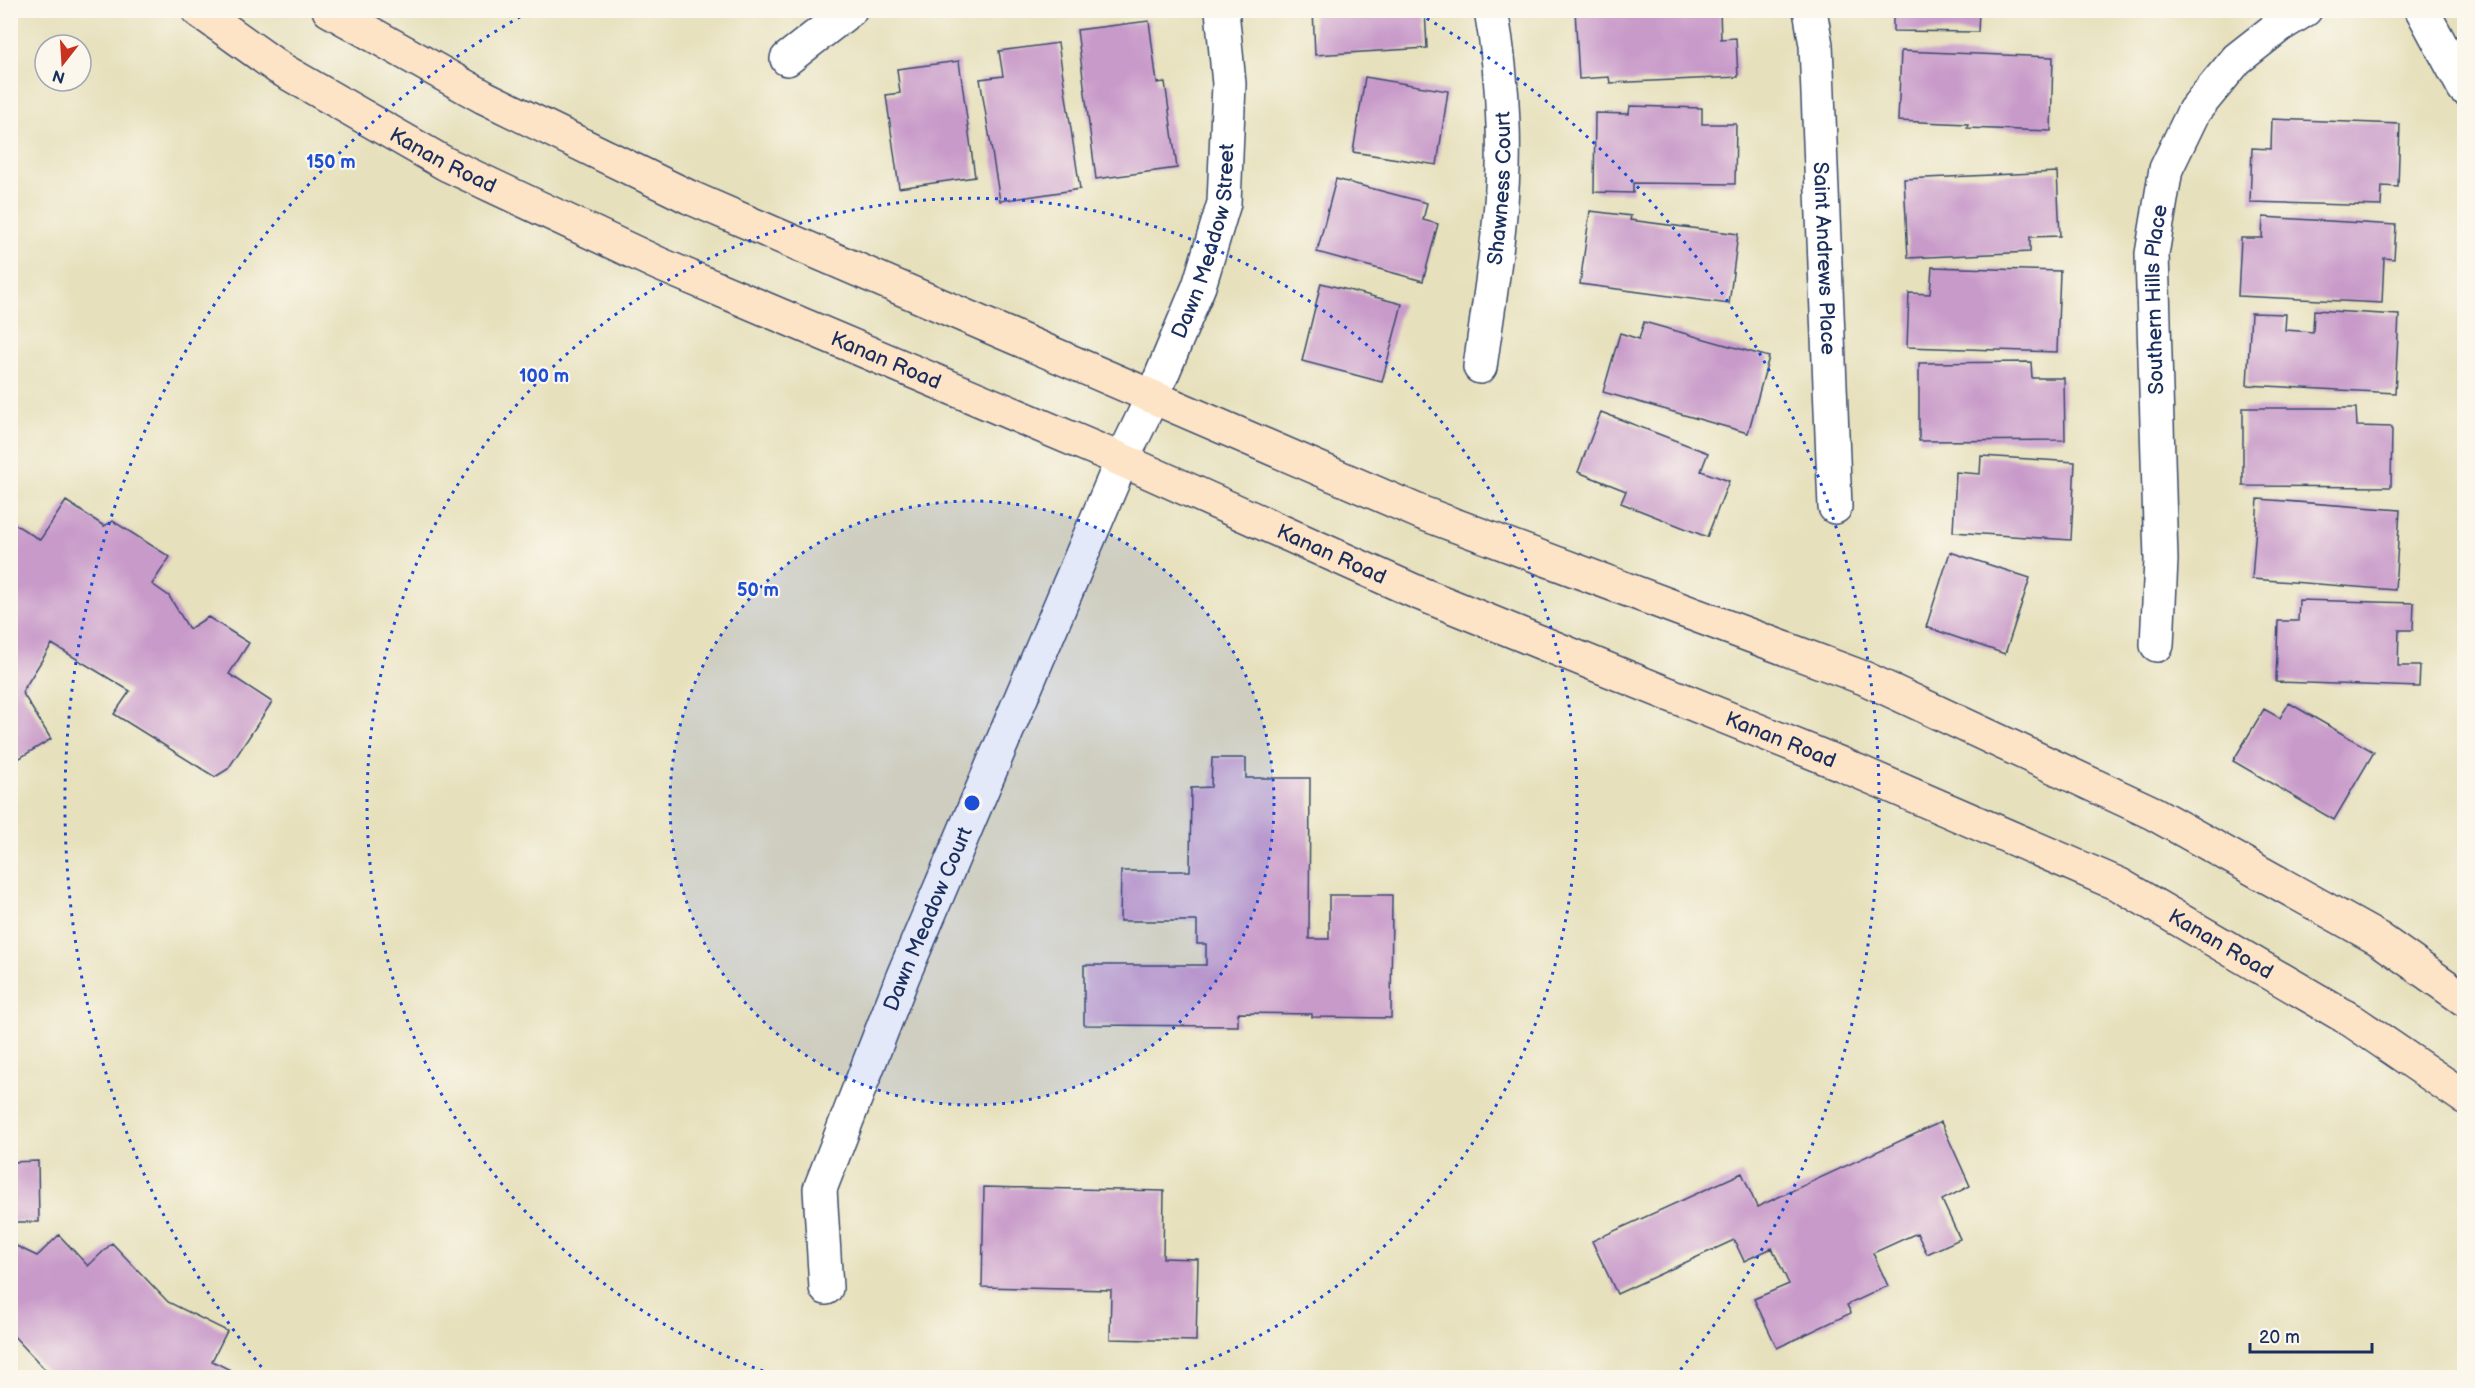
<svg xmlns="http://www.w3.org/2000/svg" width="2475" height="1388" viewBox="0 0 2475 1388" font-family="'Balsamiq Sans',sans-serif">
<rect width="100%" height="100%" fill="#fbf7ec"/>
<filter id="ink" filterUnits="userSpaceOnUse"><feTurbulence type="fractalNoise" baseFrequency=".0167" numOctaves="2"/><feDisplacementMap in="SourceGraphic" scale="12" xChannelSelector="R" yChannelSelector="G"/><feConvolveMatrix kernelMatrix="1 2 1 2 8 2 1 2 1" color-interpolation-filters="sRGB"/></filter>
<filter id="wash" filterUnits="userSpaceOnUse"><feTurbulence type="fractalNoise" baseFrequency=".008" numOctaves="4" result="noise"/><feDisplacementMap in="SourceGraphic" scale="24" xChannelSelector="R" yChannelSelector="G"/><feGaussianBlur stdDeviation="1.35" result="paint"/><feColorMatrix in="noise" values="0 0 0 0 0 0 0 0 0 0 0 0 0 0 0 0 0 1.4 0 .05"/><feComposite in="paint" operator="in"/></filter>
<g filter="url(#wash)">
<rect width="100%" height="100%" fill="#e6e0bc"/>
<g id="blocks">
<!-- building -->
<path fill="#c89ac9" d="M 1313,10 L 1425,10 L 1427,48 L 1315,55 Z
M 1575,10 L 1720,10 L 1721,39 L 1736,38 L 1738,77 L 1610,83 L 1609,77 L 1579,79 Z
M 1893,10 L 1979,10 L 1978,32 L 1893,31 Z
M 1149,21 L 1157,83 L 1165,82 L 1177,168 L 1096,179 L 1077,30 Z
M 1058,43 L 1080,189 L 1000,201 L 980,79 L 1003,76 L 999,51 Z
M 1901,51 L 2053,57 L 2051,131 L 1967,128 L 1968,124 L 1898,121 Z
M 959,61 L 975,177 L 899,188 L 886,95 L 900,93 L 897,69 Z
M 1365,77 L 1448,91 L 1437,165 L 1353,152 Z
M 1630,106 L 1702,108 L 1702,124 L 1736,124 L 1735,184 L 1633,183 L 1633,193 L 1594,192 L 1595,113 L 1629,114 Z
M 2272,119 L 2400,124 L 2398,187 L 2382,186 L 2381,206 L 2250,202 L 2252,148 L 2271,149 Z
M 2057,172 L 2060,236 L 2030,237 L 2030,252 L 1908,258 L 1904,179 Z
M 1336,179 L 1427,203 L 1423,220 L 1438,224 L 1423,281 L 1317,252 Z
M 1590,211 L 1631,216 L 1630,220 L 1738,234 L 1729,304 L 1580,284 Z
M 2263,217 L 2396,225 L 2394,259 L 2384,258 L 2382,303 L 2238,296 L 2241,238 L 2262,238 Z
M 1932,267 L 2060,271 L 2057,352 L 1907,347 L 1909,293 L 1930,294 Z
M 1321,283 L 1402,304 L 1382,382 L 1302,361 Z
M 2314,310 L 2399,315 L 2395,393 L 2247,385 L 2251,313 L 2286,314 L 2285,330 L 2313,332 Z
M 1644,322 L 1769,357 L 1748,433 L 1603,392 L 1620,333 L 1639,339 Z
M 2031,362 L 2032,378 L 2064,378 L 2065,440 L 1919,441 L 1919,363 Z
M 2243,408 L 2356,408 L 2357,426 L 2392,427 L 2391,487 L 2243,486 Z
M 1601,412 L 1708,453 L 1701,471 L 1729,481 L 1707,537 L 1621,503 L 1626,491 L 1578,472 Z
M 1981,456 L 2075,462 L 2071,540 L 1953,532 L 1956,472 L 1980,474 Z
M 2258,499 L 2400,510 L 2395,590 L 2252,579 Z
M 66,501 L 104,526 L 113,521 L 170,557 L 152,584 L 169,596 L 189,629 L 208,617 L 249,643 L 229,674 L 272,702 L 228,769 L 215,777 L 114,714 L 130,691 L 52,644 L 22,692 L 51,739 L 10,764 L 10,521 L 40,540 Z
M 1950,552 L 2030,578 L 2005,654 L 1926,627 Z
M 2299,600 L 2414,603 L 2413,630 L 2399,630 L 2398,666 L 2420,666 L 2419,687 L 2276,682 L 2278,621 L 2298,621 Z
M 2289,703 L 2374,752 L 2334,820 L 2233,761 L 2264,709 L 2280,718 Z
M 1212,758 L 1246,758 L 1246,778 L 1310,778 L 1309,939 L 1329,939 L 1329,895 L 1392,895 L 1391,1018 L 1312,1017 L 1312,1014 L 1238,1013 L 1238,1026 L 1084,1025 L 1084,965 L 1206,965 L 1206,944 L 1197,944 L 1197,921 L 1120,921 L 1121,871 L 1190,871 L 1191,788 L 1211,787 Z
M 1941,1122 L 1970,1186 L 1942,1200 L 1960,1239 L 1927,1254 L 1917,1233 L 1873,1253 L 1888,1286 L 1847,1305 L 1851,1313 L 1777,1348 L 1754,1299 L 1789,1284 L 1772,1248 L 1744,1261 L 1734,1240 L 1617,1294 L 1592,1241 L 1742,1173 L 1757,1207 Z
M 38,1161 L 39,1222 L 10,1222 L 10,1162 Z
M 984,1187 L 1164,1191 L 1163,1258 L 1198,1259 L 1196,1341 L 1110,1339 L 1111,1290 L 982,1287 Z
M 59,1235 L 88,1266 L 112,1243 L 168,1302 L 227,1331 L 212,1361 L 246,1378 L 53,1378 L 10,1332 L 10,1243 L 37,1256 Z"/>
</g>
</g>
<g filter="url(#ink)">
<use href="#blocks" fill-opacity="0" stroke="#394a6c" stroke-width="1.5"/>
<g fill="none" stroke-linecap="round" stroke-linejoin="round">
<defs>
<g id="street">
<path id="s1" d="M 1810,10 L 1816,45 L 1835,507"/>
<path d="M 2422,10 L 2464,88"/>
<path d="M 787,59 L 850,10"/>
<path id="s2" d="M 1480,367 C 1491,287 1506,205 1503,125 C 1502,87 1498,48 1491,10"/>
<path id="s3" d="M 2157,645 L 2161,560 L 2152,254 L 2166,169 L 2194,111 L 2237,59 L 2279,26 L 2305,10"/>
<path id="s4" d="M 826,1288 L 820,1189 L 903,976 L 1122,460 L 1153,396 L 1199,286 L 1224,203 L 1229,84 L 1222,10"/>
</g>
<g id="secondary">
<path id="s5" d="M 198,10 L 279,68 L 446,164 L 659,264 L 1122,460 L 1414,591 L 1841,764 L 2120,885 L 2351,1020 L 2464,1097"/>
<path d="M 329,10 L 484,97 L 689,197 L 1422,513 L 1864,678 L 2153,813 L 2379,939 L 2464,999"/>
</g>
</defs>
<!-- street casing -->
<use href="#street" stroke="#394a6c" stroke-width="36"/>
<!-- secondary casing -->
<use href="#secondary" stroke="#394a6c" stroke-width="36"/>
<!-- street -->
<use href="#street" stroke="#fff" stroke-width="33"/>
<!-- secondary -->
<use href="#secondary" stroke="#fee4c6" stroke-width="33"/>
</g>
</g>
<!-- distance rings -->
<circle cx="972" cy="803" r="302" fill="#1d4ed8" fill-opacity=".12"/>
<g fill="none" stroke="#1d4ed8" stroke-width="3" stroke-dasharray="3 6">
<circle cx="972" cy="803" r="302"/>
<path d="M780 1377A605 605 0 1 1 1164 1377"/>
<path d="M267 1374A907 907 0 0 1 525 14M1419 14A907 907 0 0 1 1677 1374"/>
</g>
<g text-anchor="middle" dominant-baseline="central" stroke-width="4.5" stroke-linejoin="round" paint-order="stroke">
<!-- street labels -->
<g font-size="21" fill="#1b2f5e" stroke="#fbf7ec">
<text stroke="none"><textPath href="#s5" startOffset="288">Kanan Road</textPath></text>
<text stroke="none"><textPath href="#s2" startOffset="180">Shawness Court</textPath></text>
<text stroke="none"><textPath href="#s4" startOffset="1124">Dawn Meadow Street</textPath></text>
<text stroke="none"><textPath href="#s1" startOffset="249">Saint Andrews Place</textPath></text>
<text stroke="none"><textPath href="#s3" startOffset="346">Southern Hills Place</textPath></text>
<text stroke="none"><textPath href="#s5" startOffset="774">Kanan Road</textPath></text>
<text stroke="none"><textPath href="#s5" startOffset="1260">Kanan Road</textPath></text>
<text stroke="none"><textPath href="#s5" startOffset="1746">Kanan Road</textPath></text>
<text stroke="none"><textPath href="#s4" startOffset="390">Dawn Meadow Court</textPath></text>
<text stroke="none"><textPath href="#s5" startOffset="2232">Kanan Road</textPath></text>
</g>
</g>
<circle cx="972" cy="803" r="9" fill="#1d4ed8" stroke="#fbf7ec" stroke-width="3"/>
<g font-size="18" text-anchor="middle" font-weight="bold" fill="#1d4ed8" stroke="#fbf7ec" stroke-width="4.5" stroke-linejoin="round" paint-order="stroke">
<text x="331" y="168">150 m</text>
<text x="544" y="382">100 m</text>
<text x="758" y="596">50 m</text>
</g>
<!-- margin -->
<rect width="2475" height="1388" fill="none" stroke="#fbf7ec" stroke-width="36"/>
<!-- north arrow -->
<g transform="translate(63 63) rotate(197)"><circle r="28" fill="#fbf7ec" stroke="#a1a7b3" stroke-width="1.5"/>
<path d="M0-4.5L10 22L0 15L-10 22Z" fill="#c8321e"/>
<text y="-9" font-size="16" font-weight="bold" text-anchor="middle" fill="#1b2f5e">N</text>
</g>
<!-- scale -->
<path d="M2250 1343v9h122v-9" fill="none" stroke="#1b2f5e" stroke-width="3"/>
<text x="2259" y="1343" font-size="18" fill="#1b2f5e" stroke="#fbf7ec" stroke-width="4.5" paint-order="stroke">20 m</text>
</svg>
